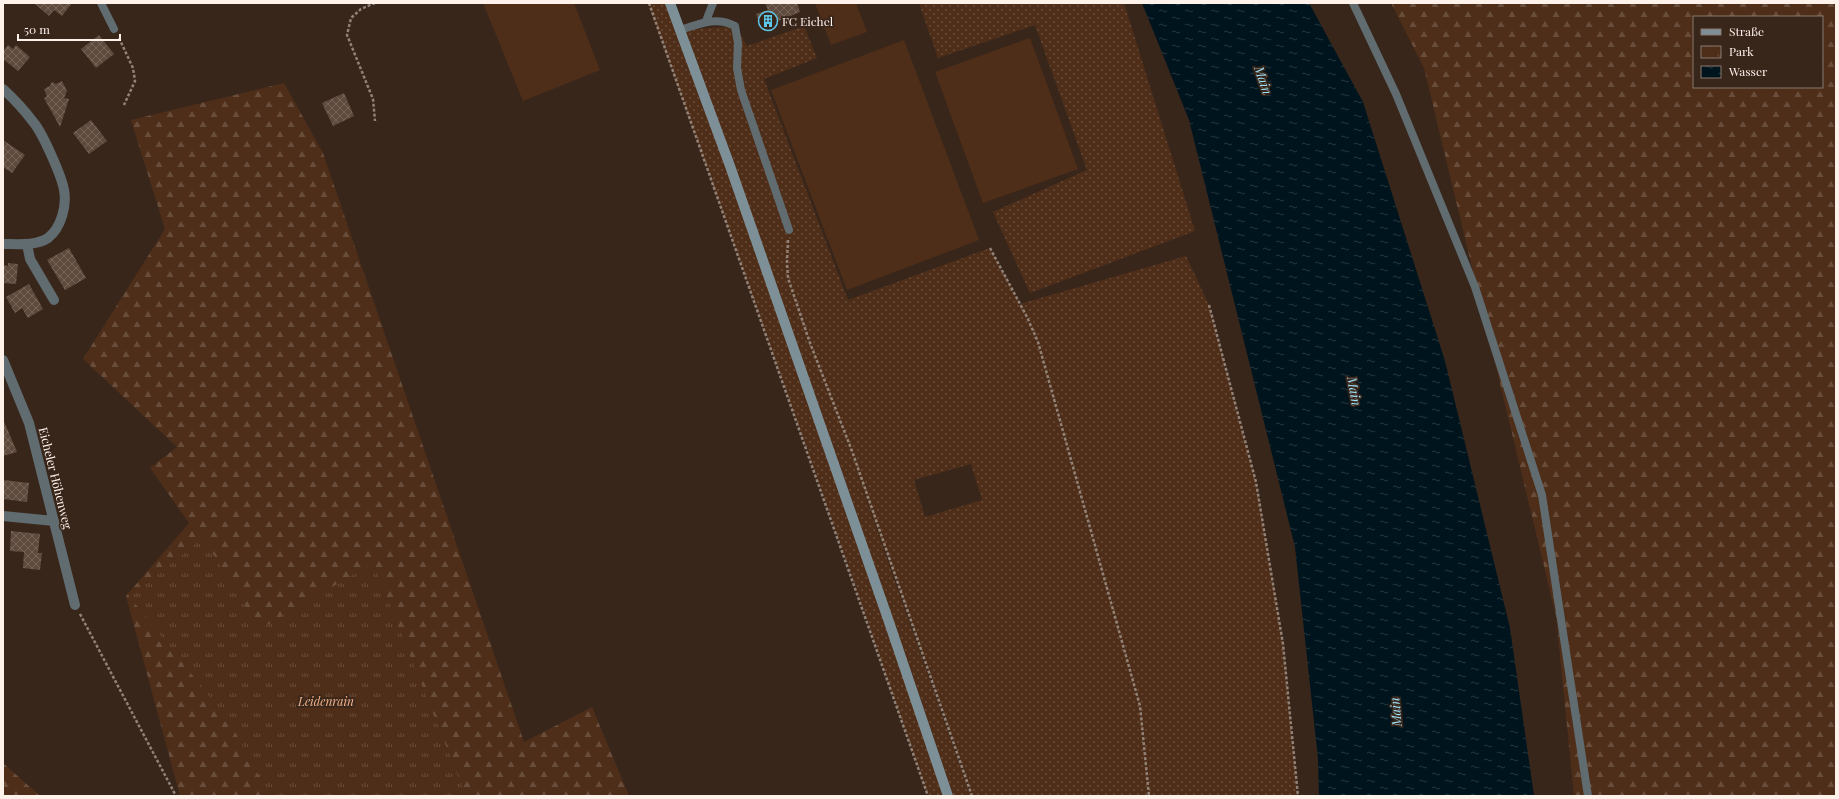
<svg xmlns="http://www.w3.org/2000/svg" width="1839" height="799" viewBox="0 0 1839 799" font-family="'Playfair Display',serif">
<defs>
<pattern id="grass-dots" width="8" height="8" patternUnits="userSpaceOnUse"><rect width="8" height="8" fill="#4f2e19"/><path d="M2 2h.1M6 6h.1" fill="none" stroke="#694d3b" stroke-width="1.8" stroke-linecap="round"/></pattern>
<pattern id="forest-firs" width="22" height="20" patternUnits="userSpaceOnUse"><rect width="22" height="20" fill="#4f2e19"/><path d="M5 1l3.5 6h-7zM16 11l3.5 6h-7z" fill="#694d3b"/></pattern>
<pattern id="park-tufts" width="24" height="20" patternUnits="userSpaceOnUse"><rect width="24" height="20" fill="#4f2e19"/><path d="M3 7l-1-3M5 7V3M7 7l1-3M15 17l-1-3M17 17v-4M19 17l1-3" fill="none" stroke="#694d3b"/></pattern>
<pattern id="water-ripples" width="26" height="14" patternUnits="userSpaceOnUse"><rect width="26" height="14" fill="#00141d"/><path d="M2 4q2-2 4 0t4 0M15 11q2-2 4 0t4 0" fill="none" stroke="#26373e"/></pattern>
<pattern id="building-cross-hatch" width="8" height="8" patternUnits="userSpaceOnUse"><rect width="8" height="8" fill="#5f4a3e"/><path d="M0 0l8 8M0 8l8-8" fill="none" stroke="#77655a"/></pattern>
</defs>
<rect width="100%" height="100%" fill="#38261b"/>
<!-- grass -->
<path fill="url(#grass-dots)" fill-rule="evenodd" d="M 648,3 L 670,3 L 680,30 L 735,26 L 747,46 L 804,26 L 817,58 L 764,79 L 848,300 L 990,248 L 1020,304 L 1186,256 L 1209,305 L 1256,482 L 1283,644 L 1298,796 L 972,796 L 933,683 L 845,440 L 971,796 L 928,796 L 850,571 ZM 971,464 L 982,500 L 925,517 L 914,480 Z
M 919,3 L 1124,3 L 1195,231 L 1030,293 L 993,212 L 1087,170 L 1035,25 L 938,58 Z"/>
<!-- forest -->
<path fill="url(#forest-firs)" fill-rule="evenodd" d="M 1391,3 L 1836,3 L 1836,796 L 1574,796 L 1556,616 L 1424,68 ZM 1694,17 L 1822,17 L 1822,87 L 1694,87 Z
M 284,83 L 323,153 L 524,742 L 592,707 L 629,796 L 180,796 L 126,596 L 189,523 L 150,468 L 177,447 L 83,359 L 165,229 L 131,120 Z
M 3,763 L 40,796 L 3,796 Z"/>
<!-- park -->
<path fill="url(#park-tufts)" d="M 203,538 L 260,629 L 373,563 L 466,796 L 270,796 L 229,721 L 129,596 Z"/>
<!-- pitch -->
<path fill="#4f2e19" d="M 483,3 L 574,3 L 600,70 L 523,101 Z
M 815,3 L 856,3 L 867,32 L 831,45 Z
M 1030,38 L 1078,169 L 983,203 L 935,72 Z
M 904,40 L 979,240 L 847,290 L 771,90 Z"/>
<!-- water -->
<path fill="url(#water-ripples)" d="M 1142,3 L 1309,3 L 1363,102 L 1445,361 L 1510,628 L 1534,796 L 1319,796 L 1318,759 L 1295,547 L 1189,120 Z"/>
<!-- building -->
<path fill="url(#building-cross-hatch)" d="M 34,3 L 72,3 L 62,16 L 54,10 L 49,16 Z
M 765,3 L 797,3 L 800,12 L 761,28 L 756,14 L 768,10 Z
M 99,35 L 114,54 L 96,68 L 81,49 Z
M 8,45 L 13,49 L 16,45 L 30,57 L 18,71 L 3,59 L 3,51 Z
M 62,81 L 67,91 L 64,98 L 69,99 L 60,127 L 44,98 L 47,96 L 44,89 L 50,86 L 52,82 L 56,84 Z
M 344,93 L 354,116 L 333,126 L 322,103 Z
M 91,120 L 107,141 L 89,154 L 73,133 Z
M 3,140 L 25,155 L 12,173 L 3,167 Z
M 69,248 L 86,278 L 65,290 L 47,260 Z
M 8,263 L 18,264 L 16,284 L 3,283 L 3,265 L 8,266 Z
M 29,284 L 43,309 L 28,318 L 22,308 L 15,313 L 6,297 Z
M 3,419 L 17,452 L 3,456 Z
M 3,480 L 29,483 L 27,502 L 3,499 Z
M 11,531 L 40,534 L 38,553 L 42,553 L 40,570 L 23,568 L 24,552 L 10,551 Z"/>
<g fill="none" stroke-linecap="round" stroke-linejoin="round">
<!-- path -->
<path stroke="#918278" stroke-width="2.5" stroke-dasharray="3 2" stroke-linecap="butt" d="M 375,3 L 361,9 L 351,18 L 347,35 L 373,99 L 375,121
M 649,3 L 928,796
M 119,38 L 133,68 L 135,81 L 124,105
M 788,240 L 787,262 L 788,278 L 810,343 L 852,451 L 972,796
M 990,248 L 1027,317 L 1038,342 L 1140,706 L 1149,796
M 1209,305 L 1256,482 L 1283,644 L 1298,796
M 80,614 L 176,796"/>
<!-- lane -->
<path stroke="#606c70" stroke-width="8" d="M 101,3 L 114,29
M 1353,3 L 1396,94 L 1475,287 L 1542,495 L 1588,796
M 706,21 L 713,3
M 680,30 C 699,24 716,16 735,26 L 738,43 L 737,68 L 741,90 L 789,230"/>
<!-- street -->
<path stroke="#606c70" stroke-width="10" d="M 3,89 C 14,99 25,111 34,123 C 43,134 62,177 64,190 C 67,206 61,228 48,238 C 36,246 17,244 3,244
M 27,244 L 30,259 L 54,300
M 3,360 L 29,423 L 75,605
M 3,516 L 54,521"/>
<!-- secondary -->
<path stroke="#7e9097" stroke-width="10" d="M 670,3 L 730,166 L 888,619 L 948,796"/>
</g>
<!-- icons -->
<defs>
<symbol id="building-ring" viewBox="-11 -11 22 22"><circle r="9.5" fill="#38261b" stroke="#5dc7e8" stroke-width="1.5"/><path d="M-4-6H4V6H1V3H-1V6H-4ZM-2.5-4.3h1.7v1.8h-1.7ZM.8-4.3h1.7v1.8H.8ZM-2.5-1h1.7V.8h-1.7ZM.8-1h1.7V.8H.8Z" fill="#5dc7e8"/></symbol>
</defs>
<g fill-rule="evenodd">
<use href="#building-ring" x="757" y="10" width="22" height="22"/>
</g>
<g text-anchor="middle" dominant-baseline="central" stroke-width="3.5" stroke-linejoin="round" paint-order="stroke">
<!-- poi labels -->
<g font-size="12" fill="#fff2eb" stroke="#38261b" text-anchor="start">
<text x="782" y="21">FC Eichel</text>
</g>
<!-- street labels -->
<g font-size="12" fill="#fff2eb" stroke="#38261b">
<text transform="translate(56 478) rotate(76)">Eicheler Höhenweg</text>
</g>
<!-- park labels -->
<g font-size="12" font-style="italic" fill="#f4b38b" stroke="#38261b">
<text x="326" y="701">Leidenrain</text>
</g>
<!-- water labels -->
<g font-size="13" font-style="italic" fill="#9ee0f7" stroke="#38261b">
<text transform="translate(1264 80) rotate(71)">Main</text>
<text transform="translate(1355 391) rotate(80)">Main</text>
<text transform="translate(1395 712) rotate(-95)">Main</text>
</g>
</g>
<!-- border -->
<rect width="1839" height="799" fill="none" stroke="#fff2eb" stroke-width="8"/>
<!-- legend -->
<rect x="1693" y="16" width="130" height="72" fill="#38261b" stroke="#88786e"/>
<rect x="1701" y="29" width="20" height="6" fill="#7e9097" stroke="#88786e"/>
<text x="1729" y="36" font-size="12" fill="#fff2eb">Straße</text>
<rect x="1701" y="46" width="20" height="12" fill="url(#park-tufts)" stroke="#88786e"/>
<text x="1729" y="56" font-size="12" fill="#fff2eb">Park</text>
<rect x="1701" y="66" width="20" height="12" fill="url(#water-ripples)" stroke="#88786e"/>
<text x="1729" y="76" font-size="12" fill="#fff2eb">Wasser</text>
<!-- scale -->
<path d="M18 34v6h102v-6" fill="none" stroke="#fff2eb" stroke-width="2"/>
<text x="24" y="34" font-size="12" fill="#fff2eb" stroke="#38261b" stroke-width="3" paint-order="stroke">50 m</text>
</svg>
